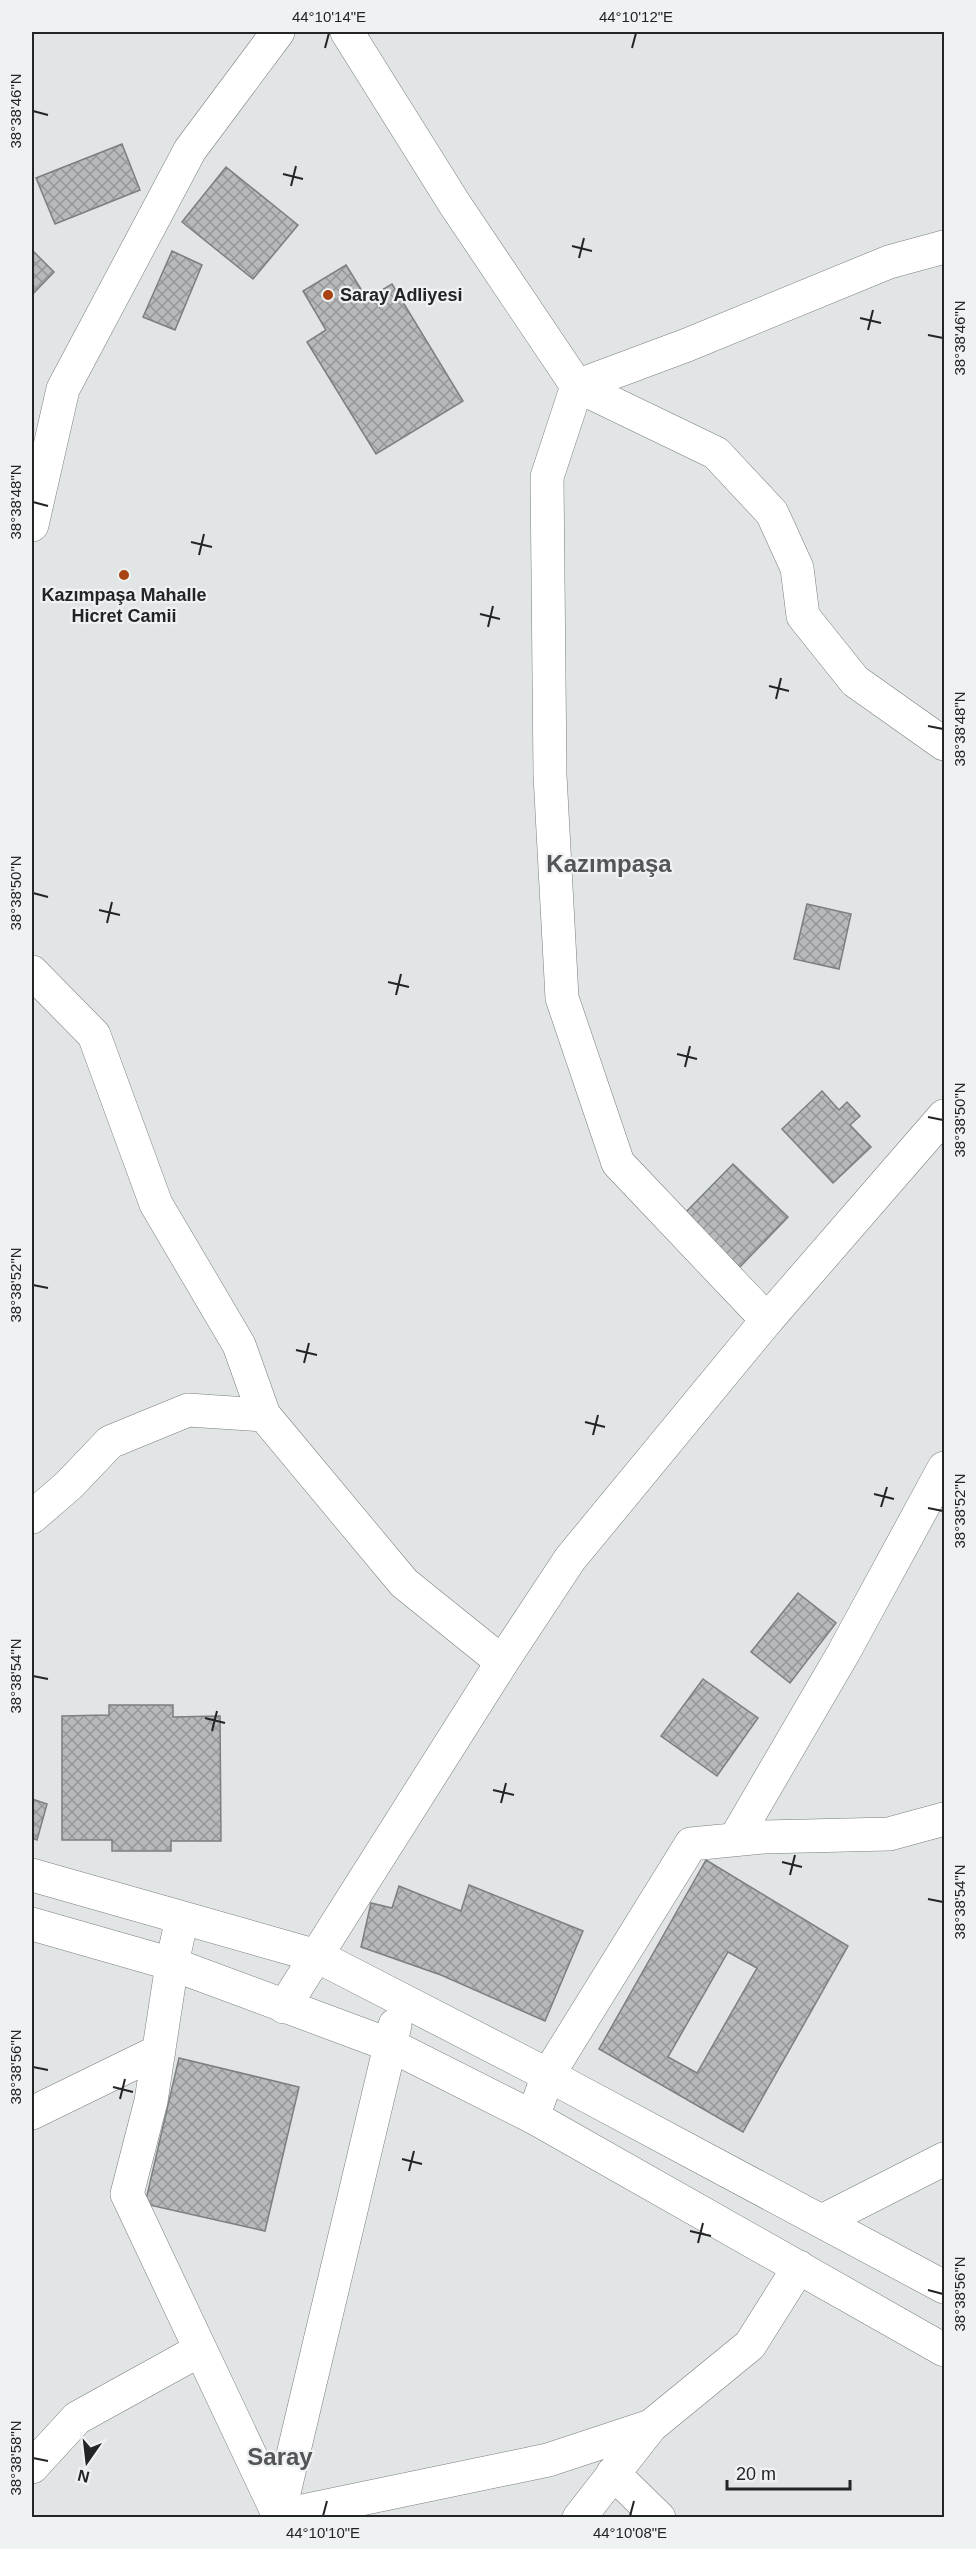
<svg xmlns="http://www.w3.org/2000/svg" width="976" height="2549" viewBox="0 0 976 2549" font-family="Helvetica,sans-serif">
<defs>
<pattern id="building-cross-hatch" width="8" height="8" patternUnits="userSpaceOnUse" patternTransform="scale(1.5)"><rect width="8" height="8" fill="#b7babb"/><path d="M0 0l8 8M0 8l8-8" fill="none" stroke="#949798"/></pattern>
</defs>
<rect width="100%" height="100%" fill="#e1e5e6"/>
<!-- building -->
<path fill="url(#building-cross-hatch)" stroke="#7c7f80" stroke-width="1.5" fill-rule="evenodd" d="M 122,144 L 140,190 L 55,224 L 36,178 Z
M 226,167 L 298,225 L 253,279 L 182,222 Z
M 32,250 L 54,272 L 32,295 Z
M 172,251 L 202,265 L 175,330 L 143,317 Z
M 346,265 L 367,299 L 392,284 L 463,401 L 376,454 L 307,342 L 326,330 L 303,291 Z
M 807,904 L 851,914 L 839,969 L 794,959 Z
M 822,1091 L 839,1110 L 847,1102 L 860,1116 L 850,1125 L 871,1147 L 833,1183 L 782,1129 Z
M 733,1164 L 788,1217 L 739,1268 L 683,1215 Z
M 798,1593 L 836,1623 L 790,1683 L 751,1652 Z
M 703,1679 L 758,1718 L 717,1776 L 661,1736 Z
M 109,1705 L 173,1705 L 173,1717 L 220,1716 L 221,1841 L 171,1841 L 171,1851 L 112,1851 L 112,1840 L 62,1840 L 62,1716 L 109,1715 Z
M 32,1799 L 47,1804 L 37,1840 L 32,1838 Z
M 706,1860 L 848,1946 L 743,2132 L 599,2049 ZM 728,1952 L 757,1968 L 697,2073 L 668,2057 Z
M 469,1885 L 583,1931 L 545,2021 L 441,1975 L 361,1947 L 371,1903 L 392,1908 L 399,1886 L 461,1911 Z
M 179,2058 L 299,2087 L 265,2231 L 145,2204 Z"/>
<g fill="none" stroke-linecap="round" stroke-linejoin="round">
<defs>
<path id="street" d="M 347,32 L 454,203 L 577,386 L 547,477 L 550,775 L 562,998 L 618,1163 L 767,1320
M 577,386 L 716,453 L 772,513 L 797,568 L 803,616 L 855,681 L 944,744
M 577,386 L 687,345 L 889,262 L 944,247
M 32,525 L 63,389 L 190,150 L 278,32
M 32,972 L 94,1035 L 156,1204 L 239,1345 L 264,1415 L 404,1583 L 502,1662
M 32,1517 L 69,1485 L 110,1442 L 188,1410 L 264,1415
M 735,1839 L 844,1652 L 944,1468
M 182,1918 L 172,1964 L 151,2101 L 127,2194 L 279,2516 L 548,2460 L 651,2426
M 32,2113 L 159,2051
M 533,2117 L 548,2075 L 691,1844 L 764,1837 L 889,1834 L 944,1819
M 822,2221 L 944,2159
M 32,2467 L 77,2418 L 200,2350
M 613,2473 L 659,2518
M 579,2518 L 651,2426 L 750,2345 L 799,2267"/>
<path id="secondary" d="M 32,1875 L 317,1956 L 548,2075 L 944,2287
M 32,1924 L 172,1964 L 390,2045 L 533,2117 L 944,2350
M 284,2007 L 502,1662 L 570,1559 L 767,1320 L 944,1116
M 278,2518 L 395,2025"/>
</defs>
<!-- street casing -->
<use href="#street" stroke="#7a7d7e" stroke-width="34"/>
<!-- secondary casing -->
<use href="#secondary" stroke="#7a7d7e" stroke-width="34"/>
<!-- street -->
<use href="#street" stroke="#fff" stroke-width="33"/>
<!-- secondary -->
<use href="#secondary" stroke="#fff" stroke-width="33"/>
</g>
<!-- ticks -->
<path fill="none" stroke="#232425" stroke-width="2" d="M 325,48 L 329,33M 632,48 L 636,33M 33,111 L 48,115M 283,174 L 303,179M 291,186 L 296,166M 572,246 L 592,251M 579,258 L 584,238M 860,318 L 881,323M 868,330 L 873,310M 928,335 L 943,338M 33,502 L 48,506M 191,542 L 212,547M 199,555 L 204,534M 480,614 L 500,619M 488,627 L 493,606M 769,686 L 789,691M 776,699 L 781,678M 928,726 L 943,729M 33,893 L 48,897M 99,910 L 120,915M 107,923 L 112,902M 388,982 L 409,987M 396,995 L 401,974M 677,1054 L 697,1059M 685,1067 L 690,1046M 928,1117 L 943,1120M 33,1285 L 48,1288M 296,1350 L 317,1355M 304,1363 L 309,1343M 585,1422 L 605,1427M 593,1435 L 598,1415M 874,1494 L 894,1499M 881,1507 L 887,1487M 928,1508 L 943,1511M 33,1676 L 48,1679M 205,1718 L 225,1723M 212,1731 L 217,1711M 493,1790 L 514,1795M 501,1803 L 506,1783M 782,1862 L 802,1867M 790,1875 L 795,1855M 928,1899 L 943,1902M 33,2067 L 48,2070M 113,2087 L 133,2092M 120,2099 L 125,2079M 402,2159 L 422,2164M 409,2171 L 414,2151M 690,2231 L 711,2236M 698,2243 L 703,2223M 928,2290 L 943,2294M 33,2458 L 48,2461M 323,2516 L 327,2501M 630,2516 L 634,2501"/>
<!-- markers -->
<g fill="#a84413" stroke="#eff2f3" stroke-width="2">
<circle cx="328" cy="295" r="6"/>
<circle cx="124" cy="575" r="6"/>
</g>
<g text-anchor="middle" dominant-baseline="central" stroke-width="4.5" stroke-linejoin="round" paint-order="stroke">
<!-- poi labels -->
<g font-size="18" font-weight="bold" fill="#232425" stroke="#eff2f3" text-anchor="start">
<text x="340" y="295">Saray Adliyesi</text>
<text x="124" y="595" text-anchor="middle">Kazımpaşa Mahalle<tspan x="124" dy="21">Hicret Camii</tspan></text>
</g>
<!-- district labels -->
<g font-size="24" font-weight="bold" fill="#535657" stroke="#eff2f3">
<text x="609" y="863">Kazımpaşa</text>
<text x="280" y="2456">Saray</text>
</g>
</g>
<!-- border -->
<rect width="976" height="2549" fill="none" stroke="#eff2f3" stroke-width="66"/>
<!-- north arrow -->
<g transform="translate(87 2462) rotate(194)" stroke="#eff2f3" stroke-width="4.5" paint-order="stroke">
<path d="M0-4.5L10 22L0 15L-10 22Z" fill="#232425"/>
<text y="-9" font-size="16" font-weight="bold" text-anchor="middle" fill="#232425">N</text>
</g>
<!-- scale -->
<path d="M727 2480v9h123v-9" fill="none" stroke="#232425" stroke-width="3"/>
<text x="736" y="2480" font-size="18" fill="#232425" stroke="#eff2f3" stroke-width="4.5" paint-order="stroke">20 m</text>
<rect x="33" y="33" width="910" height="2483" fill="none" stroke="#232425" stroke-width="2"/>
<g font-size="15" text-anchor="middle" fill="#232425">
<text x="329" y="22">44°10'14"E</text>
<text x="636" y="22">44°10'12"E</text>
<text transform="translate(16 111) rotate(-90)" y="5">38°38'46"N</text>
<text transform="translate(960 338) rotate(-90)" y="5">38°38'46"N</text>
<text transform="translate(16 502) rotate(-90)" y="5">38°38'48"N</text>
<text transform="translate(960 729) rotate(-90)" y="5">38°38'48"N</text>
<text transform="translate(16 893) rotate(-90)" y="5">38°38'50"N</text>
<text transform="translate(960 1120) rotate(-90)" y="5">38°38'50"N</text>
<text transform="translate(16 1285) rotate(-90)" y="5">38°38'52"N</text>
<text transform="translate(960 1511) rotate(-90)" y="5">38°38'52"N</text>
<text transform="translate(16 1676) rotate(-90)" y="5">38°38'54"N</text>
<text transform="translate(960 1902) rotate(-90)" y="5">38°38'54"N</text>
<text transform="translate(16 2067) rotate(-90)" y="5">38°38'56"N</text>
<text transform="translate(960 2294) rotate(-90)" y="5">38°38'56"N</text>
<text transform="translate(16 2458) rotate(-90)" y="5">38°38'58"N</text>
<text x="323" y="2538">44°10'10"E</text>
<text x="630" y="2538">44°10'08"E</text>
</g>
</svg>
